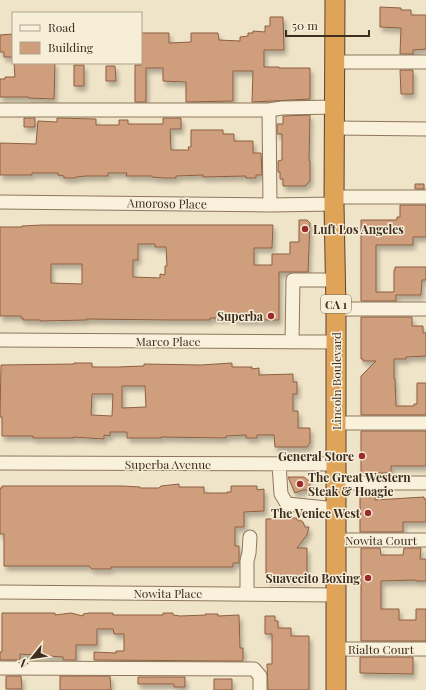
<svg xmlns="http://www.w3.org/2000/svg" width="426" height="690" viewBox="0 0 426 690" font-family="'Playfair Display',serif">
<defs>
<filter id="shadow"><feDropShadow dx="2.5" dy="4.5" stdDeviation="2" flood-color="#0004"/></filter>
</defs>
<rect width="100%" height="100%" fill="#f0e4c8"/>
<!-- building -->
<path fill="#cf9f7d" stroke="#8d5f41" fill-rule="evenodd" filter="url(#shadow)" d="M 380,7 L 401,8 L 401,10 L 411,10 L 411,15 L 426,15 L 426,49 L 413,50 L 413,54 L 400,54 L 401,28 L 380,27 Z
M 270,17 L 283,17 L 284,50 L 264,50 L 264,67 L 279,67 L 279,68 L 310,68 L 310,99 L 252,102 L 253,71 L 233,71 L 233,101 L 186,102 L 186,82 L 163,81 L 163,68 L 146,68 L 146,102 L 135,102 L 135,65 L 141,65 L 141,33 L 169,33 L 169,43 L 191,42 L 191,33 L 218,33 L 219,40 L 240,41 L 240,37 L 248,36 L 248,33 L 253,33 L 253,31 L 265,32 L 265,26 L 270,26 Z
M 13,34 L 13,57 L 4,57 L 4,52 L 0,52 L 0,35 Z
M 14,63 L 55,63 L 54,99 L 28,98 L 28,97 L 0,97 L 0,79 L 5,79 L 5,77 L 15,77 Z
M 74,65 L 84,65 L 84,86 L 74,86 Z
M 106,66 L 115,66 L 116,81 L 106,81 Z
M 400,70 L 413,70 L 413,94 L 401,94 Z
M 310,115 L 309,161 L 310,161 L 310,181 L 305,186 L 283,186 L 283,179 L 280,179 L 280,172 L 278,172 L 278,161 L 282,160 L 282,134 L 277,134 L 277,124 L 283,124 L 283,116 Z
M 24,118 L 35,118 L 35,127 L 24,127 Z
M 57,118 L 96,119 L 96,125 L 119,125 L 119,120 L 128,120 L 128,124 L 163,124 L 163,118 L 181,118 L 181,129 L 170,129 L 171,150 L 189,150 L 188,147 L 191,147 L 191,130 L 223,130 L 223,134 L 234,134 L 234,141 L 253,141 L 253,153 L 261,153 L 262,175 L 256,175 L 256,178 L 246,178 L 246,176 L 203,177 L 203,175 L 176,176 L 176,178 L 164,178 L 152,177 L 152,176 L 126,176 L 127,173 L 108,173 L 108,176 L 86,176 L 76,177 L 76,178 L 64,178 L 64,176 L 58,175 L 58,173 L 32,173 L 32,175 L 0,175 L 0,143 L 36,144 L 38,121 L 57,122 Z
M 415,184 L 424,184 L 424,189 L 415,189 Z
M 400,205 L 426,205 L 426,237 L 413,237 L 413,245 L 376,245 L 376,292 L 394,292 L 394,270 L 395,270 L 395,267 L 426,267 L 426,280 L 422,280 L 421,295 L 396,295 L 396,301 L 361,301 L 361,220 L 397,220 L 397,217 L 400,217 Z
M 299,220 L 307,220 L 310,223 L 308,272 L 279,272 L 279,320 L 236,320 L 236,318 L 210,318 L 210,320 L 169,320 L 86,319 L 87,320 L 40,321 L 40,320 L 23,320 L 23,318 L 21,318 L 21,316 L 0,316 L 0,227 L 22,227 L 22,226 L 43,225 L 273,225 L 272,248 L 254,248 L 254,265 L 272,265 L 272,254 L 290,254 L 290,242 L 299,242 ZM 138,244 L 155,244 L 155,247 L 166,247 L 167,266 L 165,266 L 165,275 L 160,274 L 160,278 L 133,277 L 133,260 L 138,260 ZM 51,264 L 82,264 L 82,284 L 51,283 Z
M 361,317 L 412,317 L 412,326 L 423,326 L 423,333 L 426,333 L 426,356 L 406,357 L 406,359 L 394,359 L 394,379 L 395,379 L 396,406 L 414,406 L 414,404 L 417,404 L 417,383 L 426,383 L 426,415 L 361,415 L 361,376 L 376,361 L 363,361 L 363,359 L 361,359 Z
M 74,363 L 92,363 L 92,367 L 117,367 L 144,366 L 144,364 L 201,365 L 232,363 L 232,367 L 252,367 L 252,369 L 259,368 L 259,375 L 293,374 L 293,382 L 297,382 L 297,394 L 293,394 L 293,411 L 298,411 L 298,428 L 310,428 L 310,443 L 307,447 L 275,447 L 274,435 L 257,435 L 257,438 L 246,438 L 246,435 L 226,436 L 226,438 L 161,437 L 161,438 L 127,438 L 127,432 L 110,432 L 110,436 L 104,435 L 104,439 L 73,437 L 73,438 L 33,438 L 33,436 L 2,436 L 2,417 L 0,417 L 1,365 L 74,364 ZM 122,386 L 145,386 L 146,407 L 122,408 ZM 92,394 L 113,394 L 112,416 L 91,415 Z
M 361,431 L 426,431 L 426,466 L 391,466 L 391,473 L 361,473 Z
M 288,477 L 304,477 L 310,482 L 310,490 L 303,490 L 295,493 Z
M 179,484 L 179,487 L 204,487 L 204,493 L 227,493 L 227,492 L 231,492 L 231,486 L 257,486 L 257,490 L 264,489 L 264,511 L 244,512 L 244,527 L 235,527 L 235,546 L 239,546 L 239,563 L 233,563 L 233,567 L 111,567 L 111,569 L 92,569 L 89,566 L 4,566 L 4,534 L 0,534 L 0,488 L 2,488 L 2,486 L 122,486 L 140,487 L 140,488 L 159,488 L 161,486 Z
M 363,493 L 375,493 L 375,500 L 424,497 L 424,499 L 426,499 L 426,522 L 403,522 L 403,532 L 360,532 L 360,496 Z
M 297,518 L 297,520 L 300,520 L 303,522 L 305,527 L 309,527 L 307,535 L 297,548 L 307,548 L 307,579 L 266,579 L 266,519 Z
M 361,548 L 380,548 L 381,555 L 403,555 L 404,548 L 421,548 L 420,559 L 426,559 L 426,581 L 416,581 L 416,580 L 381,581 L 381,609 L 399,609 L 399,620 L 416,620 L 416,609 L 426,609 L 426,641 L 361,641 Z
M 2,613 L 55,613 L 55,615 L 71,613 L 83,616 L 83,614 L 89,613 L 113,613 L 113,615 L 163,615 L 163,613 L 173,613 L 173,615 L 180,616 L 206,615 L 205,614 L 218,614 L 218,616 L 239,615 L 240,648 L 243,648 L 243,659 L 242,661 L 232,661 L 94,660 L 94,652 L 116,653 L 116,651 L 124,651 L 124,634 L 114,634 L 113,629 L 97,629 L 97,645 L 76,645 L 76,660 L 63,660 L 63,657 L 20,654 L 20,660 L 0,660 L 0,652 L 2,652 Z
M 265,616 L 275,616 L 275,621 L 278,621 L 278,628 L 291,628 L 291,636 L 309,636 L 309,690 L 268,690 L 267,664 L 272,664 L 272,634 L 265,634 Z
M 360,657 L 413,657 L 413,674 L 360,673 Z
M 6,676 L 21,676 L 22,689 L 6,689 Z
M 60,676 L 110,676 L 111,690 L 60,690 Z
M 138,677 L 185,677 L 185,687 L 174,687 L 174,684 L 138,684 Z
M 214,679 L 232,679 L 232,690 L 214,690 Z"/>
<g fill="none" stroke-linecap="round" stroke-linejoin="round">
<defs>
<path id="minor" d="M 335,62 L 426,62
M 0,110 L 269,110 L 282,108 L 335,107
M 269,110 L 270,205
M 335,128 L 426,129
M 334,197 L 426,197
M 0,202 L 270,205 L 334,204
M 336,309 L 426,309
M 0,340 L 336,342
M 292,342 L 293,280 L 335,280
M 335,423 L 426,423
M 0,463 L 336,464
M 279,464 L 281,494 L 287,504 L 336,509
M 336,483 L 426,483
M 335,540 L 426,540
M 0,592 L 335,595
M 247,594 L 247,561 L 249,553 L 250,537
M 336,649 L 426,649
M 0,668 L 254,669 L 260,676 L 260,690"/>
<path id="highway" d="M 335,0 L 334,204 L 336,309 L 336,690"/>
</defs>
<!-- minor casing -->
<use href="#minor" stroke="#8d765c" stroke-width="15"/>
<!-- highway casing -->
<use href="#highway" stroke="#5b4430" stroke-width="21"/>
<!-- minor -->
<use href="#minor" stroke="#faf1dc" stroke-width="13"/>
<!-- highway -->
<use href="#highway" stroke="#e0a458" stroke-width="19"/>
</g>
<!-- markers -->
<g fill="#9e2a2b" stroke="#f7eed8" stroke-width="1.5">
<circle cx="305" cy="229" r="4"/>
<circle cx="271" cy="316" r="4"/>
<circle cx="362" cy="456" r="4"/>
<circle cx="300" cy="484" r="4"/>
<circle cx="368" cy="513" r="4"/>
<circle cx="368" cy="578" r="4"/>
</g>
<g text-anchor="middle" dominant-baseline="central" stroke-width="3" stroke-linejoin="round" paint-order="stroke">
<!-- shield labels -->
<rect fill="#f7eed8" stroke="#756857" stroke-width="1" x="321" y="295" width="30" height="18" rx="3"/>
<g font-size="11" font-weight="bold" fill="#3d2e20">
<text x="336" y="304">CA 1</text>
</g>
<!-- street labels -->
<g font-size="12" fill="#3d2e20" stroke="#f7eed8">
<text transform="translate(167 203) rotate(1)">Amoroso Place</text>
<text x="168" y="341">Marco Place</text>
<text transform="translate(336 381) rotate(-90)">Lincoln Boulevard</text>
<text x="168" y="464">Superba Avenue</text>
<text x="381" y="540">Nowita Court</text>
<text x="168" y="593">Nowita Place</text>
<text x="381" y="649">Rialto Court</text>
</g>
<!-- poi labels -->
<g font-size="12" font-weight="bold" fill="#3d2e20" stroke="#f7eed8" text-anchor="end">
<text x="313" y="229" text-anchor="start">Luft Los Angeles</text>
<text x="263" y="316">Superba</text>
<text x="354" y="456">General Store</text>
<text x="308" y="477" text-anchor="start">The Great Western<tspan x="308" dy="14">Steak &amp; Hoagie</tspan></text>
<text x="360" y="513">The Venice West</text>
<text x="360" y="578">Suavecito Boxing</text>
</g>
</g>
<!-- legend -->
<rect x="12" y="12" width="130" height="52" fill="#f7eed8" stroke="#ada18e"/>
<rect x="20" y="25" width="20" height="6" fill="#faf1dc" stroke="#ada18e"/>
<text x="48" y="32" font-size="12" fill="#3d2e20">Road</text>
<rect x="20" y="42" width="20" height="12" fill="#cf9f7d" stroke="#ada18e"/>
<text x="48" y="52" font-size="12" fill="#3d2e20">Building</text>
<!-- north arrow -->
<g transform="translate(32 658) rotate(240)" stroke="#f7eed8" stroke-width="3" paint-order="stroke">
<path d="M0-3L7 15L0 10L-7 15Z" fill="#3d2e20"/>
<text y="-6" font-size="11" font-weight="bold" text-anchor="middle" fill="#3d2e20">N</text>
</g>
<!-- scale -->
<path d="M286 30v6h83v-6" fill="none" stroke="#3d2e20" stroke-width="2"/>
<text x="292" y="30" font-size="12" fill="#3d2e20" stroke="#f7eed8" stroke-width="3" paint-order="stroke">50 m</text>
</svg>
